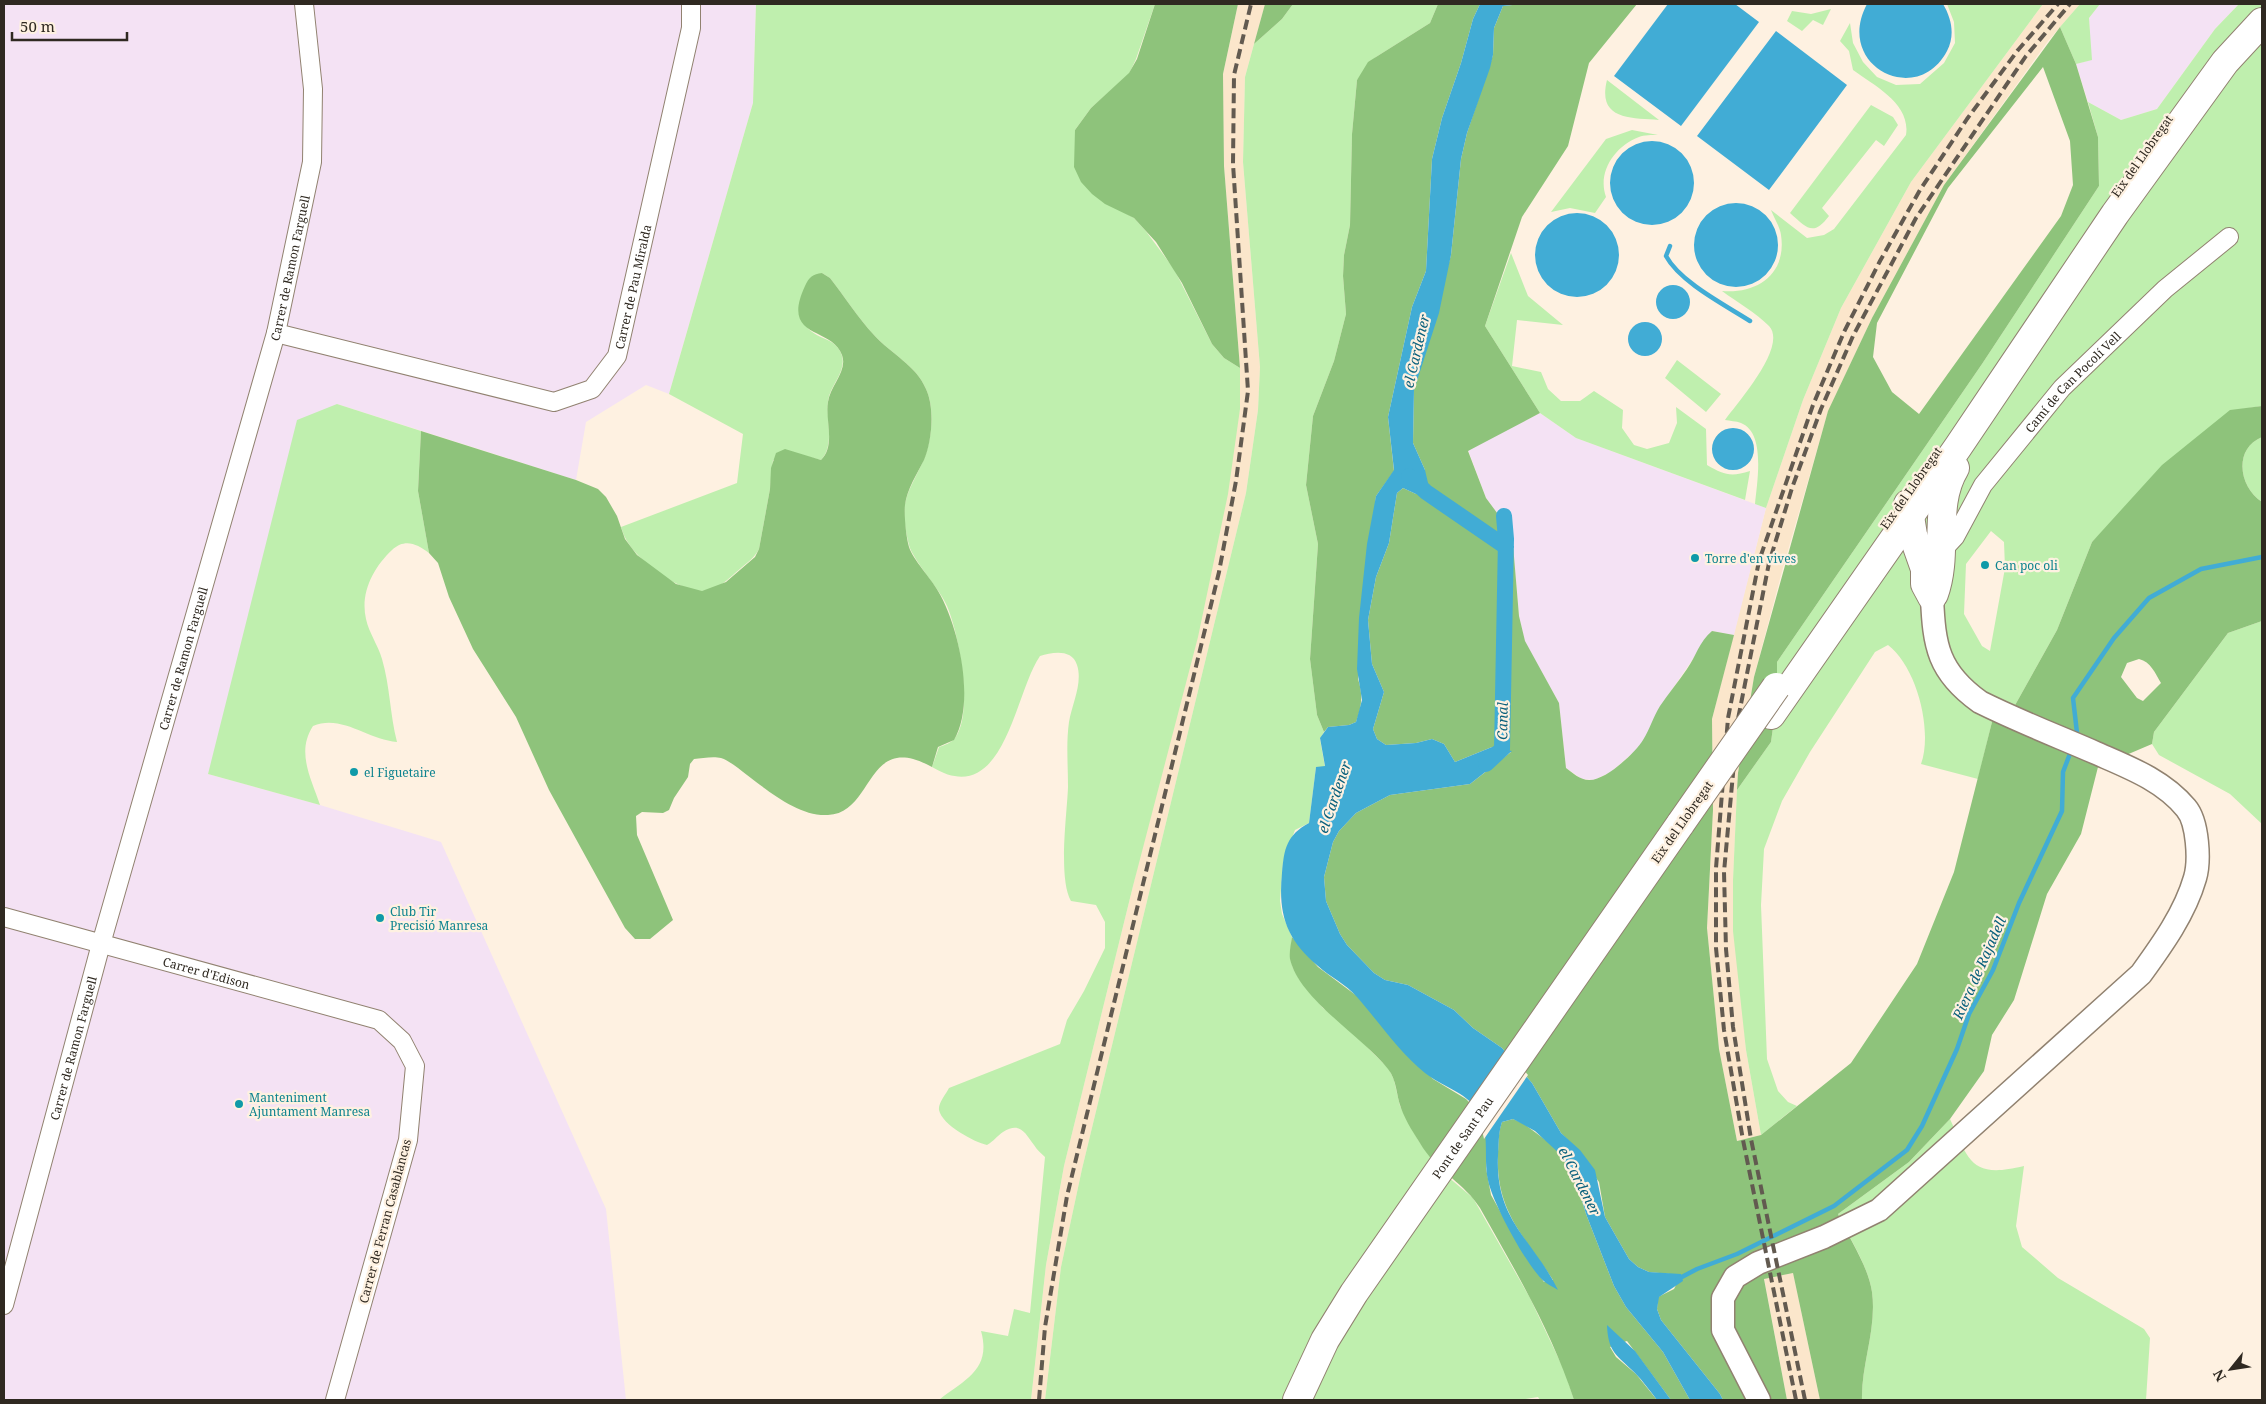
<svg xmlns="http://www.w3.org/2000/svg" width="2266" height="1404" viewBox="0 0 2266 1404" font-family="'Noto Serif',serif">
<rect width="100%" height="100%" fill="#fef1e1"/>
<!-- built -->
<path fill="#fbe6cb" d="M 1238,4 L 1265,4 L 1245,77 L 1243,162 L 1260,367 L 1258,410 L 1246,493 L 1082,1169 L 1061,1267 L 1045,1400 L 1031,1400 L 1046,1265 L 1064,1166 L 1133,886 L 1240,409 L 1240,368 L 1224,166 L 1223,74 Z
M 2043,4 L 2080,4 L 2048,41 L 1944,185 L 1872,318 L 1828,412 L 1784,564 L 1754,677 L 1738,773 L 1733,880 L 1746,1050 L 1761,1135 L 1737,1141 L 1719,1049 L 1707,928 L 1713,810 L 1712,719 L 1766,508 L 1803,400 L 1841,308 L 1911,182 Z
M 1793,1273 L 1820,1400 L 1787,1400 L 1764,1278 Z"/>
<!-- industrial -->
<path fill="#f4e2f4" d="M 4,4 L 756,4 L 753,103 L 669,394 L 646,385 L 586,422 L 576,480 L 337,404 L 208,774 L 320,805 L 441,842 L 606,1209 L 626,1400 L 4,1400 Z
M 2100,4 L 2239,4 L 2215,29 L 2157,109 L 2121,120 L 2088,102 L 2076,64 L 2091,60 L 2089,18 Z
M 1540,413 L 1576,438 L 1766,508 L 1734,635 L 1712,631 L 1660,707 L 1644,740 L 1636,750 L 1611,772 L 1594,780 L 1582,779 L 1566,768 L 1559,703 L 1525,642 L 1519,616 L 1512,533 L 1486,498 L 1468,450 Z"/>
<!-- green -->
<path fill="#bfefae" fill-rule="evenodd" d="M 756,4 L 1155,4 L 1136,59 L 1129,74 L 1091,108 L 1075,130 L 1120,210 L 1134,218 L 1145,230 L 1174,269 L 1212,344 L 1224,358 L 1240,368 L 1240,409 L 1228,494 L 1198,637 L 1133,886 L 1064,1166 L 1046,1265 L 1031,1400 L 939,1400 C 964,1380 992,1370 981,1331 L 1008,1336 L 1014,1309 L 1030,1313 L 1045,1157 C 1041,1153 1037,1150 1034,1145 C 1025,1133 1020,1121 1003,1132 C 997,1136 994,1141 987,1145 C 974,1142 942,1125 939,1110 C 938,1103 946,1094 949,1088 L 1060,1044 L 1067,1020 L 1084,991 L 1105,948 L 1105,922 L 1096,905 L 1071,901 C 1058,878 1067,815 1068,787 C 1068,765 1066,743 1069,722 C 1072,704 1083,683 1077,665 C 1072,649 1053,652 1040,656 C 1014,693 1005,811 932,767 L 939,747 C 945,745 951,743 955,738 C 974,713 959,634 947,606 C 940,589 912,559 909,545 C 906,533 903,517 905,504 C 908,488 918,474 924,459 C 932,440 935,408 926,389 C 916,365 891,354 874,335 C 858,318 845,297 830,278 L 822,273 L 799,314 C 810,342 831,334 840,351 C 850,369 830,384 828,401 C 826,421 835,445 821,460 L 805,456 L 773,460 L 770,489 L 759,549 C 754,558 748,562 741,568 C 729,578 719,590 702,591 C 679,591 641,563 629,544 C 625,539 623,533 621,527 L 737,483 L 743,434 L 669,394 L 753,103 Z
M 1293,4 L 1438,4 L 1430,23 L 1376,57 L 1357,80 L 1352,134 L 1350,225 L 1344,255 L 1343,276 L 1346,314 L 1334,361 L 1313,416 L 1306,485 L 1318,544 L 1310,659 L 1317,715 L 1324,732 L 1320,739 L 1325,767 L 1316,767 L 1309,823 L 1295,830 L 1283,862 L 1280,901 L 1282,914 L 1292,937 L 1290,957 L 1293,968 L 1299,979 L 1323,1008 L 1344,1024 L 1389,1069 L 1394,1080 L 1400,1106 L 1418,1140 L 1441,1171 L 1473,1198 L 1530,1298 L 1565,1372 L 1574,1400 L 1540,1400 L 1538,1397 L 1519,1400 L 1045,1400 L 1061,1267 L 1082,1169 L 1246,493 L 1258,410 L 1260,367 L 1243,162 L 1245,77 L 1254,44 L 1282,19 Z
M 1947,4 L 2043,4 L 1911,182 L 1841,308 L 1803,400 L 1766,508 L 1755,504 C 1757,482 1766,433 1741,423 C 1736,421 1730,421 1725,420 C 1738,402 1788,346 1769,326 C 1756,313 1737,302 1722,291 C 1757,294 1787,274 1781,235 C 1780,227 1774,218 1771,210 L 1807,238 L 1824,235 L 1834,229 L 1906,135 C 1911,104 1875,86 1853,70 L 1849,51 L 1840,41 L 1850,23 L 1853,43 L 1863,62 L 1877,77 L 1896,85 L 1920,84 L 1944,63 L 1955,43 L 1954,22 Z
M 2080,4 L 2100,4 L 2089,18 L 2092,60 L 2076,64 L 2060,27 Z
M 2239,4 L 2262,4 L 2262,406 L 2230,411 L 2092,542 L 2057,630 L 2014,707 L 1992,722 L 1978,779 L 1921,764 C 1933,731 1917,667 1888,645 L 1875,652 L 1810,752 L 1782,801 L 1764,849 L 1761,905 L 1767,1059 L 1778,1091 L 1788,1102 L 1797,1106 L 1761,1135 L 1746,1050 L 1733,931 L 1733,880 L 1737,790 L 1771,742 L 1777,698 L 1777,662 L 1982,364 L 2099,186 L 2098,137 L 2088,102 L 2121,120 L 2157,109 L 2215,29 ZM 1991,531 L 2004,542 L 2005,568 L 1990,651 L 1982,646 L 1964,614 L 1966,564 Z
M 1831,9 L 1823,25 L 1813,20 L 1802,31 L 1787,21 L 1792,11 L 1811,14 Z
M 1607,80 L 1659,120 C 1630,118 1597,120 1607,80 Z
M 1871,105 L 1893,117 L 1898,125 L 1884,146 L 1876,140 L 1822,208 L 1829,216 C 1813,237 1807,228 1790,213 Z
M 1632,130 L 1658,135 C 1652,135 1644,135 1639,137 C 1615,146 1597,172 1606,197 L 1595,213 L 1570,208 L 1551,212 L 1606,139 Z
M 1511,253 L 1528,296 L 1563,325 L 1517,320 L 1512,366 L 1541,372 L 1548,389 L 1561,401 L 1580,401 L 1594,391 L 1623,410 L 1622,428 L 1634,445 L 1647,449 L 1669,443 L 1677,423 L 1676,407 L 1706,429 L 1707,465 C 1724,475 1731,477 1750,471 L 1745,500 L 1576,438 L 1540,413 L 1485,326 Z
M 1677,360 L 1721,394 L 1706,412 L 1665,378 Z
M 337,404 L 421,431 L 418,491 L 429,553 C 417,544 405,538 392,550 C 373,568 360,593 366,619 C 369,633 378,645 382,659 C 390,686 390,715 397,742 C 368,740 342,714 313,726 C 296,752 311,778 320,805 L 208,774 L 297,420 Z
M 2262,437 L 2262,502 C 2239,487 2233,449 2262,437 Z
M 2262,621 L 2262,824 L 2230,794 L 2159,755 L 2152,744 L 2154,732 L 2228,633 Z
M 1950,1119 C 1969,1161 1971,1179 2024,1166 L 2016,1226 L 2022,1247 L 2058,1278 L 2144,1329 L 2150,1338 L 2146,1400 L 1862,1400 C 1861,1364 1877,1329 1872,1292 C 1868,1265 1849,1238 1838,1214 L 1909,1162 Z"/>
<!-- forest -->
<path fill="#8ec37b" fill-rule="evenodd" d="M 1155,4 L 1238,4 L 1223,74 L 1224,166 L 1240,368 L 1224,358 L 1212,344 L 1182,283 L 1156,242 L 1134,218 L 1105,204 L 1092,194 L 1081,182 L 1074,167 L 1075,130 L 1091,108 L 1129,73 L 1137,59 Z
M 1265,4 L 1293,4 L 1282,19 L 1254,44 Z
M 1438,4 L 1480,4 L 1473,19 L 1461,63 L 1442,118 L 1432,159 L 1426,271 L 1412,307 L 1388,417 L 1394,471 L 1376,496 L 1358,679 C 1363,694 1362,707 1356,722 L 1349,725 L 1328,727 L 1324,732 L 1317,715 L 1310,659 L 1318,544 L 1306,485 L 1313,416 L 1334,361 L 1346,314 L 1343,276 L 1344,255 L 1350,225 L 1352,134 L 1357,80 L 1368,62 L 1430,23 Z
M 1522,4 L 1637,4 L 1589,63 L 1568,146 L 1522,217 L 1485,326 L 1540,413 L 1468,451 L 1486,498 L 1512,533 L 1519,616 L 1525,641 L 1559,703 L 1566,768 C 1573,773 1580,780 1589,780 C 1605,781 1635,753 1643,740 C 1650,729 1653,717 1660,706 C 1669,693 1678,682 1687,669 C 1696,656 1699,642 1712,631 L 1734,635 L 1712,719 L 1713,810 L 1707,928 L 1719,1049 L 1737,1141 L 1761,1135 L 1851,1063 L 1917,964 L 1954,872 L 1992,722 L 2014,707 L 2057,630 L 2092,542 L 2162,465 L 2230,410 L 2262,406 L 2262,437 C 2233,449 2239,487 2262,502 L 2262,621 L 2228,633 L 2154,732 L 2152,744 L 2098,767 L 2081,834 L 2047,894 L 2014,1000 L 1992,1035 L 1984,1071 L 1950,1119 L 1909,1162 L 1838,1214 C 1849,1239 1868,1265 1872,1292 C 1877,1329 1861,1364 1862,1400 L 1820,1400 L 1793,1273 L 1764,1279 L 1787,1400 L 1723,1400 L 1720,1394 L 1661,1320 L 1657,1309 L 1658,1297 L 1674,1289 L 1681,1275 L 1649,1272 L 1638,1267 L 1629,1259 L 1605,1217 L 1599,1182 L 1570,1142 L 1561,1133 L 1532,1083 L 1502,1048 L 1473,1028 L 1454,1010 L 1408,985 L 1385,980 L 1374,973 L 1347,945 L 1340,934 L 1326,901 L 1324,877 L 1333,842 L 1339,831 L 1356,813 L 1390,795 L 1470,784 L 1511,752 L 1492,747 L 1455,762 L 1444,744 L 1432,739 L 1416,743 L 1386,745 L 1377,739 L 1373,729 L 1384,692 L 1372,664 L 1368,620 L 1376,577 L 1389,543 L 1397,493 L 1403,488 L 1416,494 L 1425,470 L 1413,443 L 1414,390 L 1451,255 L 1461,159 L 1467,133 L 1493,55 L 1494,28 L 1503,6 ZM 2139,659 C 2151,662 2155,673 2161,683 L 2143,701 L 2137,698 L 2121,677 L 2127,663 Z
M 2060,27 L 2076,64 L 2098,137 L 2099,186 L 1982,364 L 1777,662 L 1777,698 L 1771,742 L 1737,790 L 1738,773 L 1754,677 L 1828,411 L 1872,318 L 1944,185 ZM 2043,67 L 2070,141 L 2073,185 L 2061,216 L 1919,414 L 1892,392 L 1873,357 L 1877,323 L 1948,188 Z
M 822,273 L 830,278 C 845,297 858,318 874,335 C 891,354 916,365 926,389 C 935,408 932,441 924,460 C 917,474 907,489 905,505 C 904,515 906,537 909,547 C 913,560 931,578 938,591 C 959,626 976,703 954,740 L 938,747 L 932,767 C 865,730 875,813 828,815 C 800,817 768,791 747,775 C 739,769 730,761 721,758 C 714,756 702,758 694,759 L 690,764 L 688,777 L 674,798 L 669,810 L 663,813 L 642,812 L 636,816 L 637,835 L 673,920 L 650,939 L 635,939 L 625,928 L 549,790 L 516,717 L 473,649 L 449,597 L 438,563 L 429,553 L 418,491 L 421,431 L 576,480 L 598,489 L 606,497 L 617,516 L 625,539 L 637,555 L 676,584 L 702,591 L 726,582 L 755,557 L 759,549 L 770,489 L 771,468 L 776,453 L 785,449 L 821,460 C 836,445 825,421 828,402 C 830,386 848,371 842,355 C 832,326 780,340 805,286 C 809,277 813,274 822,273 Z
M 1292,937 L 1318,967 L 1357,996 L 1433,1079 L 1466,1099 L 1477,1110 L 1486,1131 L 1486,1168 L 1491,1195 L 1522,1250 L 1544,1282 L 1553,1280 C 1523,1234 1495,1211 1498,1152 C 1499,1141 1498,1133 1502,1122 L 1513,1119 L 1524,1124 L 1555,1147 L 1562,1156 L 1579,1190 L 1586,1214 L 1614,1286 L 1626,1307 L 1663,1352 L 1690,1400 L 1671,1400 L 1627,1341 L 1610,1347 L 1616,1357 L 1636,1374 L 1657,1400 L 1574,1400 C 1552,1332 1515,1270 1480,1208 C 1465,1184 1439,1172 1423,1148 C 1415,1135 1406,1122 1401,1108 C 1396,1095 1397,1080 1388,1069 C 1363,1037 1299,999 1290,959 C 1289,952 1291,944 1292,937 Z"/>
<!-- water -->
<path fill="#41acd5" d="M 1480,4 L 1522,4 L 1503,6 L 1494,28 L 1493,55 L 1490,68 L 1467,133 L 1461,159 L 1451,255 L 1439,313 L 1414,390 L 1413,443 L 1425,470 L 1428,483 L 1423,493 L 1416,494 L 1403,488 L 1397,493 L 1389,543 L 1376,577 L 1368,620 L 1372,664 L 1384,692 L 1373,729 L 1377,739 L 1386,745 L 1416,743 L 1432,739 L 1444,744 L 1455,762 L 1492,747 L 1512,751 L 1470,784 L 1390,795 L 1356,813 L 1339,831 L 1333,842 L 1324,877 L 1326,901 L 1340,934 L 1347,945 L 1374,973 L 1385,980 L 1408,985 L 1454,1010 L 1473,1028 L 1502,1048 L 1532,1083 L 1561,1133 L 1580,1150 L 1595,1170 L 1605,1217 L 1629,1259 L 1638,1267 L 1649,1272 L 1681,1274 L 1683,1281 L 1659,1297 L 1657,1309 L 1661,1320 L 1720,1394 L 1723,1400 L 1690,1400 L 1663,1352 L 1626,1307 L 1614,1286 L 1586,1214 L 1579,1190 L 1562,1156 L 1535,1131 L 1513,1119 L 1502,1122 C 1498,1134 1499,1144 1498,1156 C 1495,1221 1533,1239 1558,1290 C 1554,1287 1548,1285 1545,1282 C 1528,1269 1492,1202 1488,1180 C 1483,1156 1491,1133 1477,1110 C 1466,1092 1441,1086 1425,1073 C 1400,1053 1378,1021 1357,997 C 1346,984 1330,977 1318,966 C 1286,939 1278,914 1282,873 C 1284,848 1287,835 1309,823 L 1316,767 L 1325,766 L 1320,738 L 1328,727 L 1349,725 L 1356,722 L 1362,700 L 1357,669 L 1359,618 L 1367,544 L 1376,496 L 1394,470 L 1388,417 L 1412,307 L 1426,271 L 1432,159 L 1442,118 L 1461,63 L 1473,19 Z
M 1668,4 L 1735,4 L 1759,22 L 1681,126 L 1614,76 Z
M 1867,4 L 1943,4 C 1952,19 1955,36 1947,51 C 1917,108 1834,66 1867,4 Z
M 1776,31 L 1847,85 L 1769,190 L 1697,136 Z
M1610 183a42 42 0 1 1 84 0a42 42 0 1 1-84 0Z
M1694 245a42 42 0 1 1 84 0a42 42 0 1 1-84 0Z
M1535 255a42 42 0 1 1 84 0a42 42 0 1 1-84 0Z
M1656 302a17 17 0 1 1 34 0a17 17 0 1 1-34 0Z
M1628 339a17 17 0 1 1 34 0a17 17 0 1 1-34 0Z
M1712 449a21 21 0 1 1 42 0a21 21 0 1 1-42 0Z
M 1607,1325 L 1635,1351 L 1671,1400 L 1657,1400 C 1650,1391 1643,1381 1635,1373 C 1617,1355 1608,1353 1607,1325 Z"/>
<!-- pier -->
<path fill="#fef1e1" d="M 1509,1052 L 1528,1075 L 1484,1139 L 1480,1121 Z"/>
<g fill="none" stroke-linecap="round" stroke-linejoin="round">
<!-- stream -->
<path stroke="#41acd5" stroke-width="4.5" d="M 1670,246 L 1666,256 C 1680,282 1725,305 1750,321
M 2075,738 L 2077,733 L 2073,698 L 2114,638 L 2149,598 L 2201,569 L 2262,557
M 1678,1279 L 1697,1269 L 1737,1254 L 1834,1206 L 1907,1150 L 1922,1126 L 1957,1049 L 1969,1014 L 1993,970 L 2019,903 L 2062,811 L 2063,772 L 2071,751"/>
<!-- canal -->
<path stroke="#41acd5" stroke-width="16" d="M 1409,476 L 1426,492 L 1506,547
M 1486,764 L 1502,749 L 1506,539 L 1504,516"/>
<defs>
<g id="minor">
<path id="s1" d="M 276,333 L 554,402 L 592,389 L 617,356 L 691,28 L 691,4"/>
<path id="s2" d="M 1942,551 L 1955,537 L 1983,485 L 2062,388 L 2165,289 L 2229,237"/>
<path id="s3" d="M 4,917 L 379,1020 L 402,1041 L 415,1066 L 408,1140 L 335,1400"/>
<path id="s4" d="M 4,1305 L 101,944 L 276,333 L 312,162 L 313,89 L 304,4"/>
</g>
<path id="tertiary" d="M 1759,1400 L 1723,1330 L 1723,1298 L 1735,1277 L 1758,1263 L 1824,1237 L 1879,1210 L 2141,974 C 2162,945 2185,913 2195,878 C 2200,861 2198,822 2186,808 C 2163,780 2128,767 2096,753 C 2057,736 2018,721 1980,702 C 1938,672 1934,646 1932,597"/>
<g id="trunk">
<path d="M 1908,504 L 1913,535 L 1925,569 L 1925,584 L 1932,597"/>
<path d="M 1934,594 C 1949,553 1932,506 1955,468"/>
<path d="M 1771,715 L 1958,447 L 2115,214 L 2225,62 L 2262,22"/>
<path id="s5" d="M 1297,1400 L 1325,1340 L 1354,1293 L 1681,823"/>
</g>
</defs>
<!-- minor casing -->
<use href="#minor" stroke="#918270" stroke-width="20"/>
<!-- tertiary casing -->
<use href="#tertiary" stroke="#918270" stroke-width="25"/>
<!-- trunk casing -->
<use href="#trunk" stroke="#918270" stroke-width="30"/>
<!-- minor -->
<use href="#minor" stroke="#fff" stroke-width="18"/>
<!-- tertiary -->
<use href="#tertiary" stroke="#fff" stroke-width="22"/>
<!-- trunk -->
<use href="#trunk" stroke="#fff" stroke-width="28"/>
<!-- rail -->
<path stroke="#625a50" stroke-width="4" stroke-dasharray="10 5" stroke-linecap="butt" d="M 1039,1400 L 1045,1327 L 1067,1196 L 1219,572 L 1236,481 L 1248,391 L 1233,164 L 1234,75 L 1251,4
M 1796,1400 L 1743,1140 L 1724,1030 L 1716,948 L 1716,868 L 1728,718 L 1759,561 L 1813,405 L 1844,332 L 1880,261 L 1920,190 L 1967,119 L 2018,50 L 2058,4
M 1805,1400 L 1751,1139 L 1733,1027 L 1726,949 L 1724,872 L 1738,719 L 1769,563 L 1792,488 L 1821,409 L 1853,336 L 1916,218 L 2026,56 L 2070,4"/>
<defs>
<path id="trunk-bridge" d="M 1681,823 L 1776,687"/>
</defs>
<!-- trunk-bridge casing -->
<use href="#trunk-bridge" stroke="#918270" stroke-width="30" stroke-linecap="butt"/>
<!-- trunk-bridge -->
<use href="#trunk-bridge" stroke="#fff" stroke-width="28"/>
</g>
<!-- markers -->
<g fill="#0f9aa8" stroke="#fef1e1" stroke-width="2">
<circle cx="1695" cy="558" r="5"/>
<circle cx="1985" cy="565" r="5"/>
<circle cx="354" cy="772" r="5"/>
<circle cx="380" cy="918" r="5"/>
<circle cx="239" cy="1104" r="5"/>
</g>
<g text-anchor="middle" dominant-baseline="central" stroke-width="4.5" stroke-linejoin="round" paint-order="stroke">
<!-- street labels -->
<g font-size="12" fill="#2f2921" stroke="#fef1e1">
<text transform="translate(2142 156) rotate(-55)">Eix del Llobregat</text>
<text stroke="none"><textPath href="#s4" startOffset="1076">Carrer de Ramon Farguell</textPath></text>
<text stroke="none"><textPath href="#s1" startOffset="439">Carrer de Pau Miralda</textPath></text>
<text stroke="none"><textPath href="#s2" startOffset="215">Camí de Can Pocolí Vell</textPath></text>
<text transform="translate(1911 488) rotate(-55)">Eix del Llobregat</text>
<text stroke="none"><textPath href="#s4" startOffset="671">Carrer de Ramon Farguell</textPath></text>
<text transform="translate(1682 822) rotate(-55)">Eix del Llobregat</text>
<text stroke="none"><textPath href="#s3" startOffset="210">Carrer d'Edison</textPath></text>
<text stroke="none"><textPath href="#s4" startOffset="266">Carrer de Ramon Farguell</textPath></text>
<text stroke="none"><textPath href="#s5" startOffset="311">Pont de Sant Pau</textPath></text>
<text transform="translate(385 1221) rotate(-75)">Carrer de Ferran Casablancas</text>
</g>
<!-- culture labels -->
<g font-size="12" fill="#0d838f" stroke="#fef1e1" text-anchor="start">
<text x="1705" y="558">Torre d'en vives</text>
<text x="1995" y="565">Can poc oli</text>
<text x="364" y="772">el Figuetaire</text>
<text x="390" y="911">Club Tir<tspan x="390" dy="14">Precisió Manresa</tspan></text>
<text x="249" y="1097">Manteniment<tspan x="249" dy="14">Ajuntament Manresa</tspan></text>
</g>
<!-- water labels -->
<g font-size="14" font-style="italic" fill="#0a607c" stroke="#fef1e1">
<text transform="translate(1416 351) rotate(-77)">el Cardener</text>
<text transform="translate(1502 721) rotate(-89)">Canal</text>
<text transform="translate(1334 797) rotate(-71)">el Cardener</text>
<text transform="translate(1979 968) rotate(-66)">Riera de Rajadell</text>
<text transform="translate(1580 1181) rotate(63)">el Cardener</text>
</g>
</g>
<!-- border -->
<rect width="2266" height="1404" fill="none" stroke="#2f2921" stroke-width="10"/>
<!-- north arrow -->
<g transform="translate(2231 1369) rotate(240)" stroke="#fef1e1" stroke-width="4" paint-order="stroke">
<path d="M0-4L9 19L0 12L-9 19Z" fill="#2f2921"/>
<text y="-8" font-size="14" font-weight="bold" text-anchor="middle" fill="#2f2921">N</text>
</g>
<!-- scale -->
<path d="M12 32v8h115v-8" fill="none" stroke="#2f2921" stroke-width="2.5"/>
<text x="20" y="32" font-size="15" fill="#2f2921" stroke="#fef1e1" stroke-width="4" paint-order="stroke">50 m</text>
</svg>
